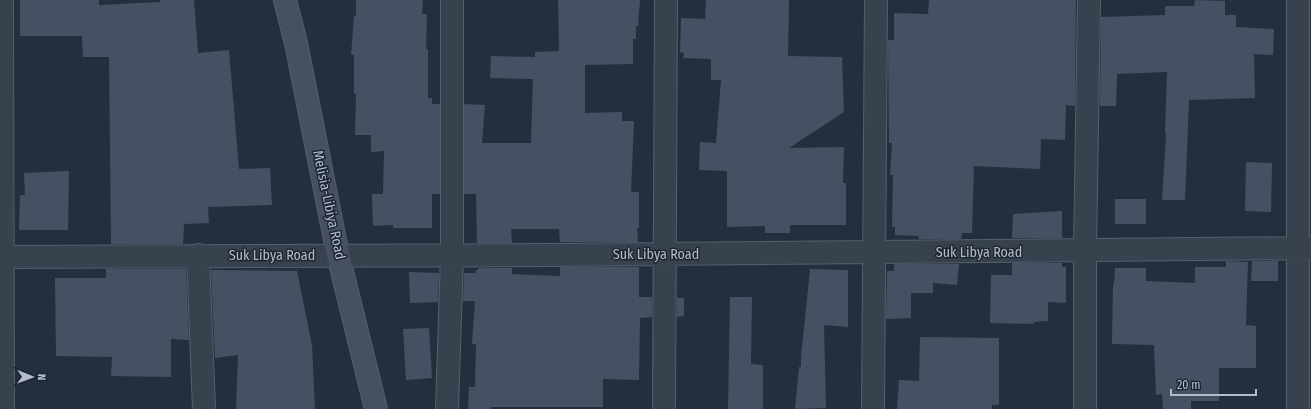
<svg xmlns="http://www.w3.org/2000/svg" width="1311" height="409" viewBox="0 0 1311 409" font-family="'Fira Sans Condensed',sans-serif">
<rect width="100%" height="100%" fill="#242f3e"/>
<!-- building -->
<path fill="#455162" d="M 20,0 L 99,0 L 99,5 L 160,2 L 160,0 L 194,0 L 198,53 L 229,50 L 239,169 L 270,168 L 272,205 L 208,207 L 209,223 L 184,224 L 183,244 L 111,244 L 109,57 L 83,57 L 82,36 L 20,36 Z
M 356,0 L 423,0 L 422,14 L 427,14 L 426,49 L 428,49 L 428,98 L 432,98 L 432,104 L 440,104 L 440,194 L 432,194 L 432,228 L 393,228 L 393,225 L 373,226 L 372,194 L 383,194 L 384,151 L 371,152 L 371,135 L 355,135 L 356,94 L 354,94 L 354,55 L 351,54 L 354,16 L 356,16 Z
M 558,0 L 640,0 L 638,26 L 636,26 L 636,39 L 633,39 L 633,64 L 585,65 L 585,113 L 622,112 L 622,121 L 634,121 L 631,192 L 639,192 L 639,228 L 637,228 L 638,242 L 560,242 L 559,229 L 511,229 L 512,243 L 477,243 L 476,194 L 464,194 L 464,104 L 485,105 L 482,143 L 531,143 L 533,79 L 490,78 L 491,56 L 535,57 L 535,52 L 559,51 Z
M 706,0 L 789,0 L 788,56 L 842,57 L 844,112 L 789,148 L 844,147 L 843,183 L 846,183 L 846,225 L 790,225 L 790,233 L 765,233 L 765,226 L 727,227 L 727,171 L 699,170 L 700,142 L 716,143 L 721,80 L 711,80 L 711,59 L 683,58 L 684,53 L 680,52 L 681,18 L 705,19 Z
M 929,0 L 1076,0 L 1075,106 L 1066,105 L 1065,140 L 1041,139 L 1040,169 L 974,166 L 972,233 L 962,233 L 961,239 L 919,239 L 919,236 L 895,235 L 895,227 L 892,227 L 893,175 L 890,175 L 892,143 L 889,143 L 888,40 L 894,40 L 894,13 L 928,14 Z
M 1195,0 L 1225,1 L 1225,15 L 1236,15 L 1236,27 L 1274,29 L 1273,55 L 1254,54 L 1255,98 L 1189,100 L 1185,200 L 1162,200 L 1166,134 L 1165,133 L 1167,72 L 1117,74 L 1116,106 L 1100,106 L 1101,17 L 1165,15 L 1165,6 L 1194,6 Z
M 1246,162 L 1272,163 L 1271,212 L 1245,211 Z
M 69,171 L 68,230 L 19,230 L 20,195 L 25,195 L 24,173 Z
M 1115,199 L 1146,199 L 1146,224 L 1115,224 Z
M 1062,211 L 1062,238 L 1012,238 L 1013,214 Z
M 1226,261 L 1248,262 L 1246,325 L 1256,326 L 1256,368 L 1219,368 L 1219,401 L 1191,401 L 1191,409 L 1163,409 L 1162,394 L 1156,395 L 1154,345 L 1112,344 L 1113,284 L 1114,284 L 1115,268 L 1146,268 L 1146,281 L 1195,283 L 1195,267 L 1226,267 Z
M 1252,261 L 1278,261 L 1278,281 L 1251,281 Z
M 1012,263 L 1062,263 L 1062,267 L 1066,267 L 1066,303 L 1048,302 L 1048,321 L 1034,322 L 1034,324 L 990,323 L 991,275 L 1012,275 Z
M 894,264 L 959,264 L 957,285 L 933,283 L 933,293 L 911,293 L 911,318 L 886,319 L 887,271 L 894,271 Z
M 560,267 L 639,267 L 639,297 L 652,297 L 652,317 L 640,318 L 639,380 L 603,379 L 603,407 L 491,407 L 491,409 L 468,409 L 469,387 L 475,387 L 476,344 L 472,344 L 475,301 L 463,301 L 464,273 L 476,273 L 476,270 L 478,270 L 478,268 L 512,268 L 512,274 L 560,276 Z
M 106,269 L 186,269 L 189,340 L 171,339 L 171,377 L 111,376 L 112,357 L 56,356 L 55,278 L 106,278 Z
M 810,269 L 848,270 L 848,327 L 824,325 L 826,408 L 795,409 L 799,367 L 801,367 L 801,357 Z
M 211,270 L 297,271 L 312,345 L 315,409 L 236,409 L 238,355 L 215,358 Z
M 409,272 L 439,273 L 438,302 L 410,303 Z
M 730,297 L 752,297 L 751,364 L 763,365 L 763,409 L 728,409 Z
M 677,298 L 684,298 L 684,316 L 677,317 Z
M 429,328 L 432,378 L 406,380 L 403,329 Z
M 920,337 L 999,338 L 999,405 L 992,405 L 992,409 L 897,409 L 899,380 L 919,381 Z"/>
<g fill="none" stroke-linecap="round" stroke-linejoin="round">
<defs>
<path id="minor" d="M 2,0 L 3,409
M 198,255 L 204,409
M 0,257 L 547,255 L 1311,248
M 447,409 L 452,255 L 452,0
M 664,409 L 666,0
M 873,409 L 876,0
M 1085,409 L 1085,251 L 1089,0
M 1298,409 L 1298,0"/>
<path id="secondary" d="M 285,0 L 296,43 L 338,255 L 376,409"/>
</defs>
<!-- minor casing -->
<use href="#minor" stroke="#565f6c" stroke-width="24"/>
<!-- secondary casing -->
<use href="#secondary" stroke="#565f6c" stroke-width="24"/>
<!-- minor -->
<use href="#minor" stroke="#38414e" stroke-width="22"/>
<!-- secondary -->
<use href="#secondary" stroke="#465061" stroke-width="22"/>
</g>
<g text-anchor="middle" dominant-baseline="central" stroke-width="3" stroke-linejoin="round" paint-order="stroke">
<!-- street labels -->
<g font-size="14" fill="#b4bcc9" stroke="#1d2633">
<text transform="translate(329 205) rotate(78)">Melisia-Libiya Road</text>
<text x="979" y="252">Suk Libya Road</text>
<text x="656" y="254">Suk Libya Road</text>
<text x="272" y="255">Suk Libya Road</text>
</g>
</g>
<!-- north arrow -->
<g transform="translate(32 377) rotate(91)" stroke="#1d2633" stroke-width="3" paint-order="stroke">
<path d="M0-3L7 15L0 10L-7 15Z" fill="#b4bcc9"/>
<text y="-6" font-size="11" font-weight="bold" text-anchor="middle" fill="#b4bcc9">N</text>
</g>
<!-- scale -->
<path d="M1171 389v6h85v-6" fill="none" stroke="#b4bcc9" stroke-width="2"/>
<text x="1177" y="389" font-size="12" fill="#b4bcc9" stroke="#1d2633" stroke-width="3" paint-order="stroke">20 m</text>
</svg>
